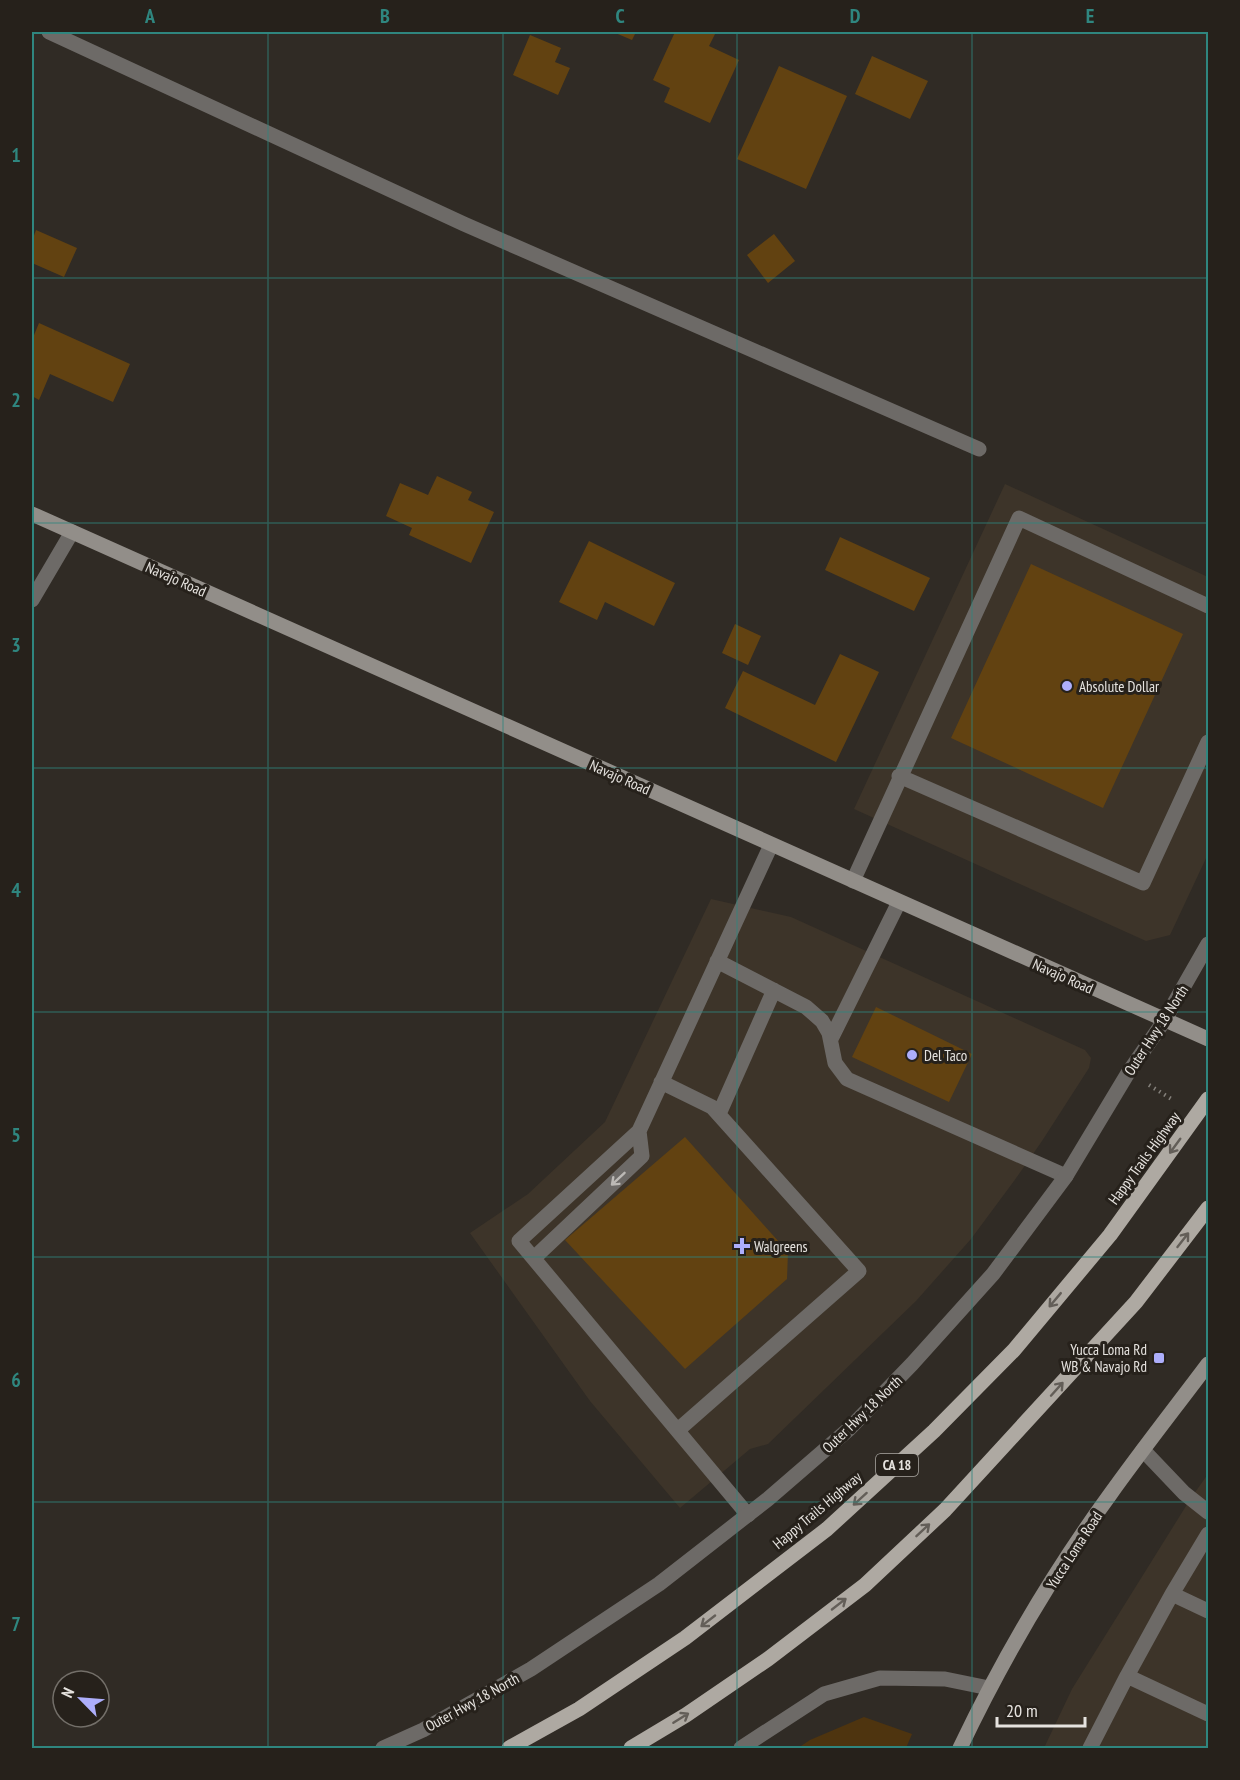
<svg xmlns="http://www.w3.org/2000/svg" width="1240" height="1780" viewBox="0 0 1240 1780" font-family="'PT Sans Narrow',sans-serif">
<rect width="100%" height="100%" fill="#302b25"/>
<!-- built -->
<path fill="#3d3429" d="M 1005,484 L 1208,577 L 1208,854 L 1170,935 L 1146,941 L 854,809 Z
M 711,899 L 791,917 L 1085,1050 L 1091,1058 L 1089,1068 L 1042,1141 L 1014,1181 L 971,1239 L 916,1301 L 768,1444 L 750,1449 L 680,1508 L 590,1401 L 470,1233 L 528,1194 L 605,1122 Z
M 1208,1474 L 1208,1748 L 1044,1748 L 1072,1689 L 1191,1498 Z"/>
<!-- green -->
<path fill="#4e340f" d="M 864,1717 L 912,1734 L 906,1748 L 798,1748 L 810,1740 Z"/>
<!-- building -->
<path fill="#624211" d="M 613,32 L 636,32 L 632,40 Z
M 675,32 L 716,32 L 709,46 L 739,60 L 710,123 L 664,102 L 670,88 L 653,80 Z
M 530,35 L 561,48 L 555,62 L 570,68 L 558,95 L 513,75 Z
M 872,56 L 928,81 L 910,119 L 855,94 Z
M 779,66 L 847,96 L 806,189 L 737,159 Z
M 36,230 L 77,248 L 64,277 L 32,263 L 32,241 Z
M 774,234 L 795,261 L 768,283 L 747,255 Z
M 39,323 L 130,364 L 113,402 L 50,374 L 39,400 L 32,396 L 32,340 Z
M 437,476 L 472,492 L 468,500 L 494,512 L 471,563 L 409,535 L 412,528 L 386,516 L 400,483 L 428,495 Z
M 840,537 L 930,578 L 914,611 L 825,570 Z
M 589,541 L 675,583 L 654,626 L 605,602 L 597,620 L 559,602 Z
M 1031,564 L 1183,634 L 1103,808 L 951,738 Z
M 735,624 L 761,636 L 748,665 L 722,653 Z
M 840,654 L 879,672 L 836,762 L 725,708 L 743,671 L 815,705 Z
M 876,1007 L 972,1054 L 949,1102 L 852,1057 Z
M 685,1137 L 788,1252 L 787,1279 L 685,1369 L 565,1240 Z"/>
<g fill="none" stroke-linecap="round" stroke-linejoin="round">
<!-- path -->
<path stroke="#84807b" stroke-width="4" stroke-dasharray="1.5 4.5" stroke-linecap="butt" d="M 1149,1085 L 1173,1100"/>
<!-- service -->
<path stroke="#6d6a67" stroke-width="15" d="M 49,32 L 464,224 L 979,449
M 899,776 L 1143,883 L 1208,742
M 853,881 L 1019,518 L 1208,606
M 717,961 L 806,1007 L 822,1021 L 829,1033 L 835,1063 L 847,1079 L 1066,1176
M 831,1039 L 899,902
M 661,1082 L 712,1107 L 859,1271 L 678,1430
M 719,1114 L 774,990
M 534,1258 L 642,1156 L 639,1131
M 1143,1450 L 1184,1493 L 1208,1512
M 748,1515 L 519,1241 L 639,1131 L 771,845
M 1172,1594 L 1208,1534
M 1208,1611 L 1172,1594 L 1127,1676 L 1208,1714
M 1090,1748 L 1127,1676"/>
<!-- tertiary -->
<path stroke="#6d6a67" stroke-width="15" d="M 32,600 L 72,532
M 383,1748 L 423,1730 L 531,1669 L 659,1584 L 768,1499 L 849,1429 L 912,1364 L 993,1274 L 1066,1176 L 1128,1073 L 1164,1021 L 1208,944
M 741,1748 L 824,1694 L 880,1678 L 945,1679 L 989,1688"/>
<!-- secondary -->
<path stroke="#928e89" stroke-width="15" d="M 32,514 L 1208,1039
M 960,1748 C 1001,1662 1053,1573 1109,1496 C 1141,1451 1175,1408 1208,1364"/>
<!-- primary -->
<path stroke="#aea9a2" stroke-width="15" d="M 509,1748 L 579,1709 L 685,1638 L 827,1529 L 934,1431 L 1014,1350 L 1110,1235 L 1208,1099
M 631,1748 L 686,1715 L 768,1659 L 865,1585 L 945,1510 L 1136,1302 L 1208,1208"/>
</g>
<!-- one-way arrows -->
<defs><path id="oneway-shaft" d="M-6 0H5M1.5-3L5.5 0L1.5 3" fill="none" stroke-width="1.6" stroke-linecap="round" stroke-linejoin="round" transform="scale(1.5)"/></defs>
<g stroke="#635e58">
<use href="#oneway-shaft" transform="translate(1175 1146) rotate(126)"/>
<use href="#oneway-shaft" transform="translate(1183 1240) rotate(-52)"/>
<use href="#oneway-shaft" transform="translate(1055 1300) rotate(130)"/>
<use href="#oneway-shaft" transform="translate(1057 1389) rotate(-48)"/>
<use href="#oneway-shaft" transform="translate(860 1499) rotate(138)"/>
<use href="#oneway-shaft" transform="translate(923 1530) rotate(-43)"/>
<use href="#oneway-shaft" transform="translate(839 1604) rotate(-38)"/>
<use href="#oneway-shaft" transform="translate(708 1621) rotate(142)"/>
<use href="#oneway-shaft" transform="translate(681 1718) rotate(-32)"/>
</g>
<use stroke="#bcb9b5" href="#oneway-shaft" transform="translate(618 1179) rotate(137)"/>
<!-- grid -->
<path fill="none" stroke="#2f867f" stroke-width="1.5" stroke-opacity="0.55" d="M 268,32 L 268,1748M 503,32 L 503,1748M 737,32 L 737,1748M 972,32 L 972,1748M 32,278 L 1208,278M 32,523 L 1208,523M 32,768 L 1208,768M 32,1012 L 1208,1012M 32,1257 L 1208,1257M 32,1502 L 1208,1502"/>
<!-- markers -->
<g fill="#adaefb" stroke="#26211b" stroke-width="2">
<circle cx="1067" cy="686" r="6"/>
<circle cx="912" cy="1055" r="6"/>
<path d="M739 1237h6v6h6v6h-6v6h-6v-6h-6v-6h6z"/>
<rect x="1153" y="1352" width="12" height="12" rx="3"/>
</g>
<g text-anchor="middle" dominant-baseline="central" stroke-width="6" stroke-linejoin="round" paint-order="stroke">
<!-- shield labels -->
<rect fill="#26211b" stroke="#aca9a4" stroke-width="1.5" x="876" y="1454" width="42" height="22" rx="4.5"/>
<g font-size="14" font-weight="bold" fill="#e6e3df">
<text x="897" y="1465">CA 18</text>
</g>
<!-- street labels -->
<g font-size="15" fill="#e6e3df" stroke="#26211b">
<text transform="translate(176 579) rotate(24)">Navajo Road</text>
<text transform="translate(620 777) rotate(24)">Navajo Road</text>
<text transform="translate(1063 976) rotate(24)">Navajo Road</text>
<text transform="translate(1156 1030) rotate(-57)">Outer Hwy 18 North</text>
<text transform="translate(1144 1158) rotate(-54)">Happy Trails Highway</text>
<text transform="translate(862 1414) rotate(-44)">Outer Hwy 18 North</text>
<text transform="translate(817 1510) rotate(-40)">Happy Trails Highway</text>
<text transform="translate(1074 1550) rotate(-57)">Yucca Loma Road</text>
<text transform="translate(472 1702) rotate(-29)">Outer Hwy 18 North</text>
</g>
<!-- poi labels -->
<g font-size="15" fill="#e6e3df" stroke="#26211b" text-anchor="start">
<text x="1079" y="686">Absolute Dollar</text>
<text x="924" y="1055">Del Taco</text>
<text x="754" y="1246">Walgreens</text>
<text x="1147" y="1349" text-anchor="end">Yucca Loma Rd<tspan x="1147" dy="17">WB &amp; Navajo Rd</tspan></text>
</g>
</g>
<!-- border -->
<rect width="1240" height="1780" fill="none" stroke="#26211b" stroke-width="66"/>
<!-- north arrow -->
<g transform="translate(81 1699) rotate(295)"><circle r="28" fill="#26211b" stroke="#736f69" stroke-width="1.5"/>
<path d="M0-4.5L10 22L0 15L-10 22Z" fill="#adaefb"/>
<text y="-9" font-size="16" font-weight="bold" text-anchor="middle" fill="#e6e3df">N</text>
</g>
<!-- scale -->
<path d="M997 1717v9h88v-9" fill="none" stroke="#e6e3df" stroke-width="3"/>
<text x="1006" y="1717" font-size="18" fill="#e6e3df" stroke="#26211b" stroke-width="4.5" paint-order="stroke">20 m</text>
<rect x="33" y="33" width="1174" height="1714" fill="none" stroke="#2f867f" stroke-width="2"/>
<g font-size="20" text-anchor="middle" font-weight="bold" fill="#2f867f">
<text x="150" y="23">A</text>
<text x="385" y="23">B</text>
<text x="620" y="23">C</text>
<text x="855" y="23">D</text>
<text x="1090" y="23">E</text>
<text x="16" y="162">1</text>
<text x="16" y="407">2</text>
<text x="16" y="652">3</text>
<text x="16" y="897">4</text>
<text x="16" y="1142">5</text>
<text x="16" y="1387">6</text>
<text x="16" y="1631">7</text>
</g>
</svg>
